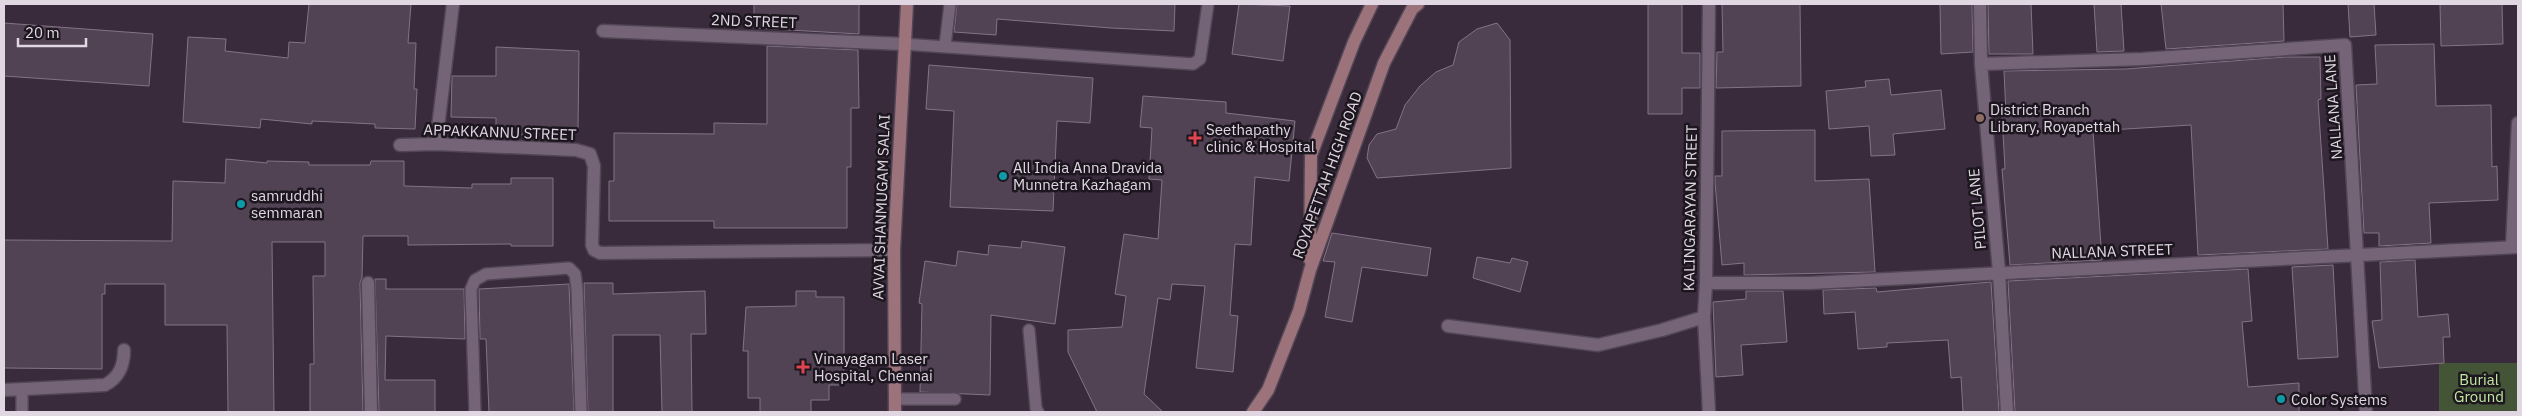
<svg xmlns="http://www.w3.org/2000/svg" width="2522" height="416" viewBox="0 0 2522 416" font-family="'IBM Plex Sans',sans-serif">
<rect width="100%" height="100%" fill="#392a3c"/>
<!-- green -->
<path fill="#445436" d="M 2439,363 L 2518,363 L 2518,412 L 2439,412 Z"/>
<!-- building -->
<path fill="#514254" stroke="#847387" d="M 309,4 L 411,4 L 408,43 L 416,43 L 414,89 L 417,89 L 415,129 L 375,128 L 375,124 L 312,121 L 312,124 L 261,119 L 260,128 L 183,122 L 188,37 L 226,39 L 225,51 L 288,58 L 289,42 L 305,43 Z
M 754,4 L 859,4 L 859,34 L 754,28 Z
M 957,4 L 1175,4 L 1174,31 L 1111,28 L 997,19 L 996,35 L 954,32 Z
M 1239,4 L 1290,6 L 1283,61 L 1232,54 Z
M 1648,4 L 1682,4 L 1682,53 L 1700,53 L 1700,88 L 1682,88 L 1682,114 L 1648,114 Z
M 1722,4 L 1800,4 L 1801,86 L 1716,88 L 1717,52 L 1723,52 Z
M 1940,4 L 1972,4 L 1973,52 L 1941,54 Z
M 1988,4 L 2031,4 L 2033,54 L 1989,54 Z
M 2094,4 L 2121,4 L 2124,51 L 2097,52 Z
M 2161,4 L 2283,4 L 2284,41 L 2166,49 Z
M 2348,4 L 2374,4 L 2376,35 L 2350,37 Z
M 2440,4 L 2502,4 L 2503,44 L 2441,46 Z
M 4,23 L 153,34 L 149,86 L 4,76 Z
M 1497,23 L 1510,40 L 1511,168 L 1377,178 L 1367,158 L 1369,145 L 1377,134 L 1396,129 L 1405,105 L 1420,86 L 1436,72 L 1453,65 L 1459,42 L 1477,29 Z
M 2434,44 L 2436,106 L 2491,105 L 2492,167 L 2497,166 L 2498,200 L 2429,203 L 2431,243 L 2379,246 L 2379,233 L 2364,233 L 2356,85 L 2377,84 L 2375,45 Z
M 767,46 L 858,50 L 859,108 L 851,108 L 851,167 L 847,167 L 847,228 L 714,228 L 714,221 L 609,221 L 609,181 L 614,181 L 614,133 L 714,134 L 714,123 L 767,124 Z
M 496,47 L 579,51 L 578,129 L 541,129 L 541,135 L 496,135 L 496,118 L 451,117 L 452,76 L 496,76 Z
M 2285,57 L 2320,57 L 2321,99 L 2318,100 L 2328,249 L 2198,255 L 2191,125 L 2093,131 L 2102,260 L 2010,265 L 2002,169 L 2005,169 L 2002,115 L 2006,114 L 2004,71 L 2125,69 Z
M 929,65 L 1093,78 L 1090,123 L 1057,121 L 1053,211 L 950,207 L 954,111 L 926,109 Z
M 1889,79 L 1891,95 L 1941,90 L 1945,129 L 1893,134 L 1895,155 L 1871,156 L 1869,126 L 1829,129 L 1826,91 L 1866,87 L 1865,81 Z
M 1143,96 L 1226,102 L 1226,113 L 1295,121 L 1289,181 L 1255,177 L 1251,245 L 1235,244 L 1230,315 L 1238,316 L 1233,372 L 1196,368 L 1205,286 L 1172,284 L 1170,300 L 1158,298 L 1144,394 L 1163,412 L 1097,412 L 1068,352 L 1068,330 L 1122,327 L 1126,296 L 1115,294 L 1124,234 L 1158,239 L 1162,180 L 1149,179 L 1152,128 L 1140,127 Z
M 1815,130 L 1815,181 L 1869,179 L 1875,272 L 1744,275 L 1744,263 L 1722,265 L 1715,182 L 1715,176 L 1722,176 L 1722,131 Z
M 226,159 L 267,163 L 267,161 L 309,162 L 309,165 L 370,165 L 371,161 L 404,161 L 404,186 L 472,188 L 472,184 L 511,184 L 511,178 L 553,178 L 553,246 L 511,246 L 511,244 L 408,245 L 408,236 L 363,236 L 362,277 L 360,283 L 363,412 L 310,412 L 310,364 L 314,364 L 313,276 L 325,276 L 325,242 L 272,242 L 274,412 L 228,412 L 227,325 L 165,325 L 165,284 L 105,284 L 105,294 L 102,294 L 102,369 L 4,368 L 4,240 L 172,241 L 173,181 L 225,183 Z
M 1332,233 L 1431,248 L 1427,276 L 1362,267 L 1352,322 L 1325,317 L 1335,262 L 1323,261 Z
M 1022,241 L 1065,247 L 1055,324 L 991,315 L 990,395 L 920,392 L 922,304 L 919,303 L 925,261 L 956,266 L 958,251 L 988,255 L 989,245 L 1021,248 Z
M 1477,257 L 1510,263 L 1512,258 L 1528,262 L 1520,292 L 1473,278 Z
M 2415,260 L 2418,317 L 2448,314 L 2450,337 L 2443,337 L 2444,363 L 2379,368 L 2372,321 L 2382,320 L 2380,262 Z
M 2333,265 L 2338,357 L 2298,359 L 2292,267 Z
M 2248,269 L 2252,321 L 2242,322 L 2248,387 L 2299,383 L 2299,412 L 2015,412 L 2008,281 Z
M 375,279 L 386,279 L 386,289 L 464,289 L 465,339 L 386,336 L 385,380 L 435,380 L 435,412 L 379,412 Z
M 1991,282 L 1999,412 L 1963,412 L 1961,377 L 1951,378 L 1948,340 L 1887,343 L 1887,347 L 1858,349 L 1855,312 L 1824,314 L 1823,290 L 1876,288 L 1877,292 Z
M 584,283 L 613,283 L 613,294 L 705,291 L 706,334 L 691,334 L 692,412 L 662,412 L 660,335 L 613,335 L 613,412 L 588,412 Z
M 569,284 L 574,412 L 489,412 L 486,339 L 480,339 L 479,289 Z
M 796,291 L 816,291 L 816,297 L 844,297 L 844,385 L 829,385 L 829,400 L 811,400 L 811,412 L 760,412 L 760,398 L 748,398 L 748,351 L 743,351 L 746,307 L 796,306 Z
M 1746,291 L 1783,291 L 1787,342 L 1741,345 L 1743,375 L 1716,377 L 1713,302 L 1746,299 Z"/>
<g fill="none" stroke-linecap="round" stroke-linejoin="round">
<defs>
<path id="service" d="M 903,44 L 1193,64 L 1200,59 L 1208,4
M 945,46 L 950,4
M 1029,330 L 1036,408 L 1038,412
M 895,399 L 955,399
M 22,412 L 22,389
M 475,412 L 471,289 L 475,280 L 486,274 L 569,268 L 575,274 L 577,289 L 581,412"/>
<path id="minor" d="M 1980,4 L 1981,64 L 1999,272 L 2007,412
M 603,31 L 903,44
M 1981,64 L 2142,59 L 2345,45 L 2366,412
M 436,144 L 453,4
M 400,145 L 436,144 L 576,150 L 590,154 L 594,166 L 592,245 L 594,250 L 600,253 L 894,250
M 2512,247 L 2518,123
M 368,283 L 371,412
M 1706,283 L 1810,283 L 2518,247
M 1448,326 L 1598,345 L 1662,330 L 1704,317
M 4,390 L 105,385 C 120,377 124,365 124,350
M 1709,412 L 1704,317 L 1706,283 L 1709,4"/>
<path id="secondary" d="M 1310,260 L 1311,155 L 1354,42 L 1372,4
M 895,412 L 894,250 L 907,4
M 1253,412 L 1268,390 L 1299,311 L 1310,270 L 1384,63 L 1412,9 L 1418,4"/>
</defs>
<!-- service casing -->
<use href="#service" stroke="#524655" stroke-width="14"/>
<!-- minor casing -->
<use href="#minor" stroke="#524655" stroke-width="15"/>
<!-- secondary casing -->
<use href="#secondary" stroke="#524655" stroke-width="15"/>
<!-- service -->
<use href="#service" stroke="#756478" stroke-width="11"/>
<!-- minor -->
<use href="#minor" stroke="#756478" stroke-width="12"/>
<!-- secondary -->
<use href="#secondary" stroke="#9c737a" stroke-width="12"/>
</g>
<!-- markers -->
<circle fill="#8d6e63" stroke="#1c161e" stroke-width="2" cx="1980" cy="118" r="5"/>
<g fill="#e0444e" stroke="#1c161e" stroke-width="2">
<path d="M1192.5 130.5h5v5h5v5h-5v5h-5v-5h-5v-5h5z"/>
<path d="M800.5 359.5h5v5h5v5h-5v5h-5v-5h-5v-5h5z"/>
</g>
<g fill="#0f9aa8" stroke="#1c161e" stroke-width="2">
<circle cx="1003" cy="176" r="5"/>
<circle cx="241" cy="204" r="5"/>
<circle cx="2281" cy="399" r="5"/>
</g>
<g text-anchor="middle" dominant-baseline="central" stroke-width="5" stroke-linejoin="round" paint-order="stroke">
<!-- street labels -->
<g font-size="15" fill="#e0d7e2" stroke="#1c161e">
<text transform="translate(754 21) rotate(2)">2ND STREET</text>
<text transform="translate(2333 107) rotate(-94)">NALLANA LANE</text>
<text transform="translate(500 132) rotate(2)">APPAKKANNU STREET</text>
<text transform="translate(1327 175) rotate(-70)">ROYAPETTAH HIGH ROAD</text>
<text transform="translate(881 207) rotate(-88)">AVVAI SHANMUGAM SALAI</text>
<text transform="translate(1690 208) rotate(-89)">KALINGARAYAN STREET</text>
<text transform="translate(1977 209) rotate(-95)">PILOT LANE</text>
<text transform="translate(2112 251) rotate(-2)">NALLANA STREET</text>
</g>
<!-- poi labels -->
<g font-size="15" fill="#e0d7e2" stroke="#1c161e" text-anchor="start">
<text x="1990" y="109">District Branch<tspan x="1990" dy="17">Library, Royapettah</tspan></text>
<text x="1206" y="129">Seethapathy<tspan x="1206" dy="17">clinic &amp; Hospital</tspan></text>
<text x="1013" y="167">All India Anna Dravida<tspan x="1013" dy="17">Munnetra Kazhagam</tspan></text>
<text x="251" y="195">samruddhi<tspan x="251" dy="17">semmaran</tspan></text>
<text x="814" y="358">Vinayagam Laser<tspan x="814" dy="17">Hospital, Chennai</tspan></text>
<text x="2291" y="399">Color Systems</text>
</g>
<!-- park labels -->
<g font-size="15" fill="#c2e89f" stroke="#1c161e">
<text x="2479" y="379">Burial<tspan x="2479" dy="17">Ground</tspan></text>
</g>
</g>
<!-- border -->
<rect width="2522" height="416" fill="none" stroke="#e0d7e2" stroke-width="10"/>
<!-- scale -->
<path d="M18 38v8h68v-8" fill="none" stroke="#e0d7e2" stroke-width="2.5"/>
<text x="25" y="38" font-size="15" fill="#e0d7e2" stroke="#1c161e" stroke-width="4" paint-order="stroke">20 m</text>
</svg>
